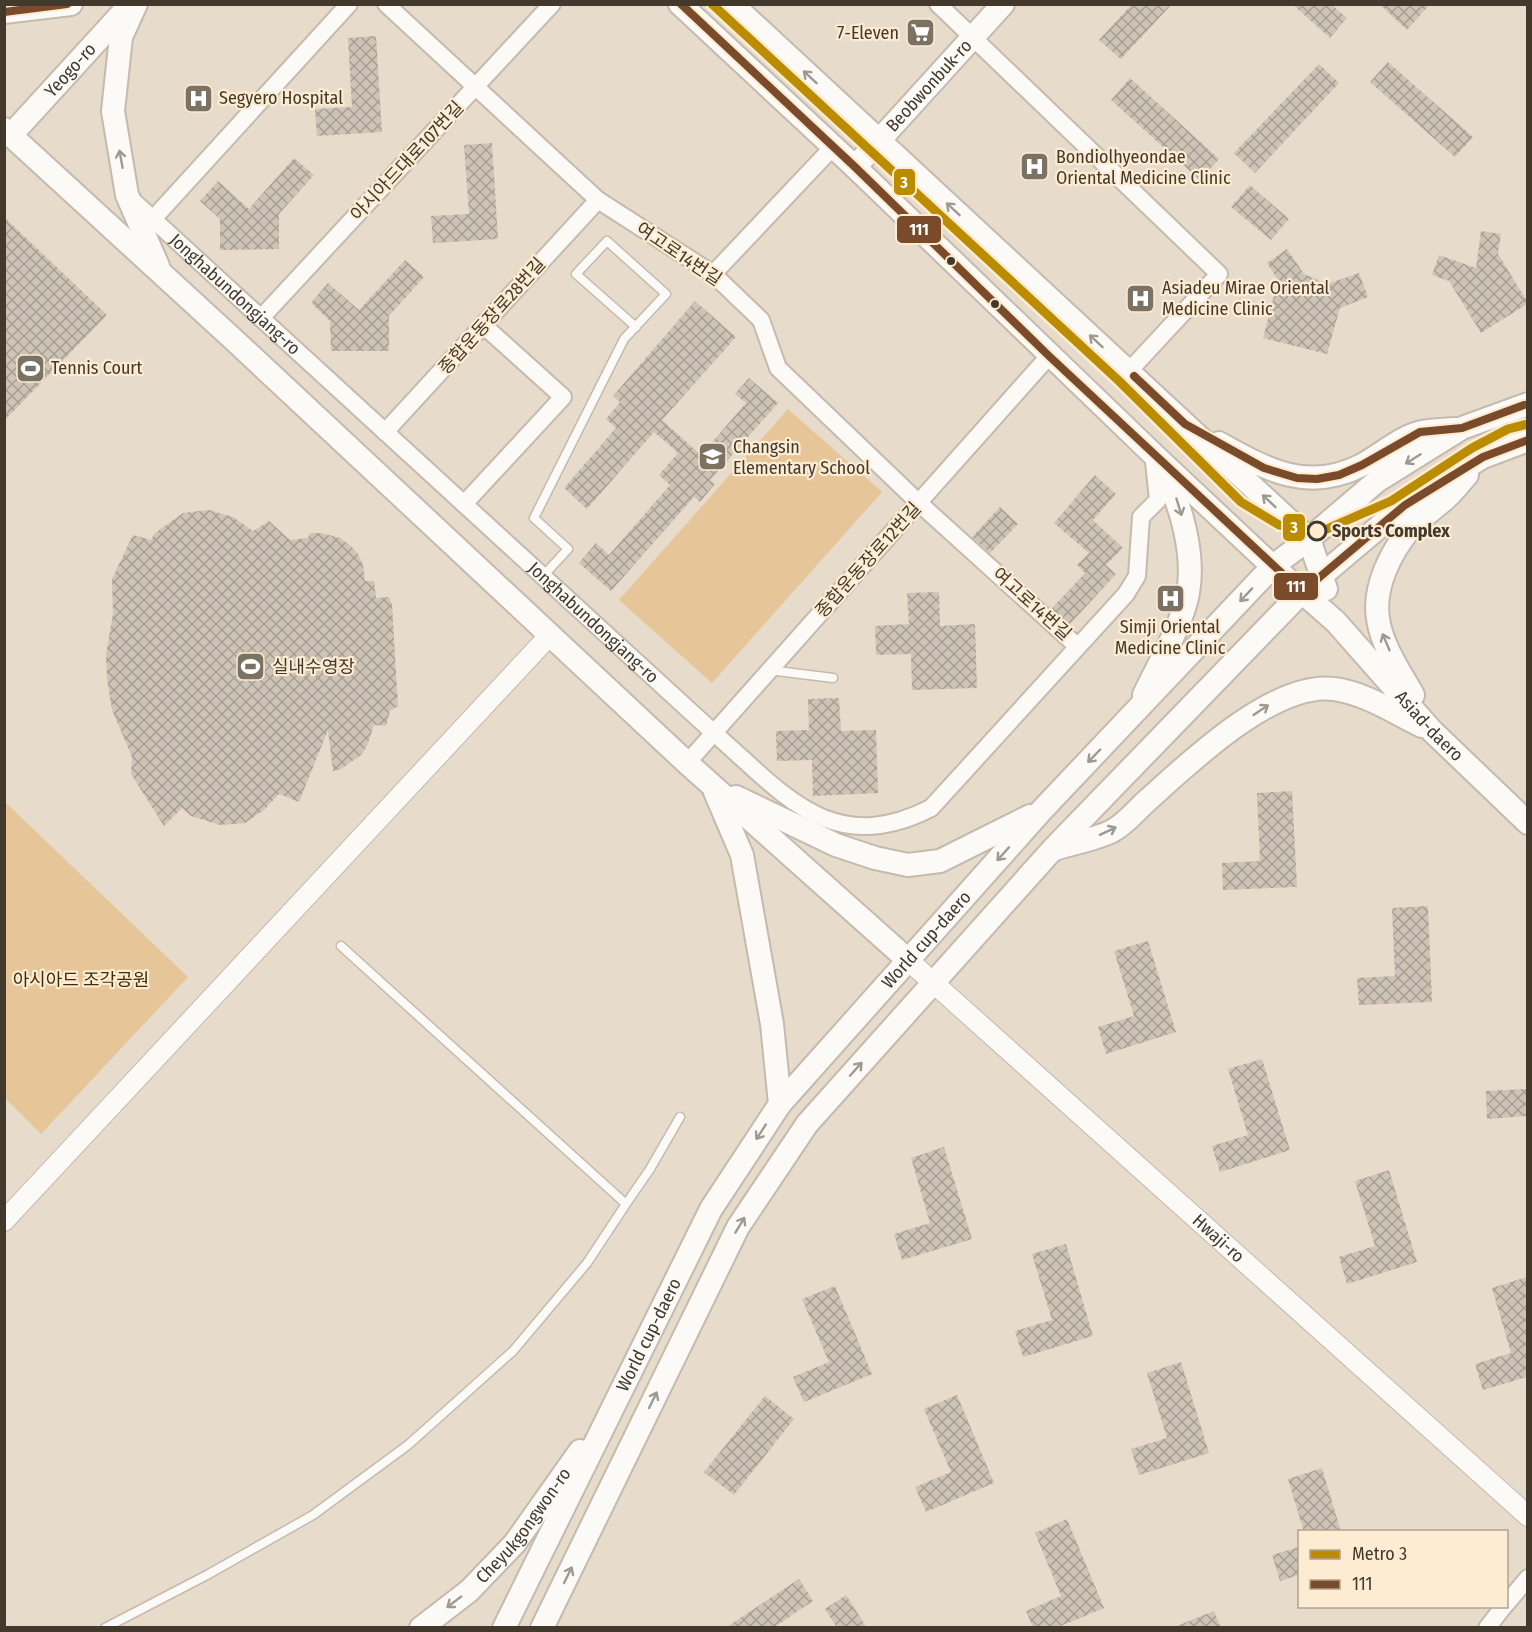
<svg xmlns="http://www.w3.org/2000/svg" width="1532" height="1632" viewBox="0 0 1532 1632" font-family="'Fira Sans Condensed','Noto Sans KR',sans-serif">
<defs>
<pattern id="building-cross-hatch" width="8" height="8" patternUnits="userSpaceOnUse" patternTransform="scale(1.5)"><rect width="8" height="8" fill="#cdc3b6"/><path d="M0 0l8 8M0 8l8-8" fill="none" stroke="#a89f94"/></pattern>
</defs>
<rect width="100%" height="100%" fill="#e7dbcb"/>
<!-- green -->
<path fill="#e6c698" d="M 788,409 L 882,492 L 712,683 L 619,600 Z
M 4,801 L 188,977 L 41,1134 L 5,1098 Z"/>
<!-- building -->
<path fill="url(#building-cross-hatch)" d="M 1132,4 L 1172,4 L 1121,59 L 1099,40 Z
M 1292,4 L 1331,4 L 1347,18 L 1330,38 Z
M 1379,4 L 1430,4 L 1407,30 Z
M 376,36 L 382,132 L 317,136 L 315,109 L 352,107 L 348,38 Z
M 1388,62 L 1473,137 L 1455,157 L 1370,82 Z
M 1319,64 L 1339,83 L 1255,173 L 1234,153 Z
M 1130,78 L 1219,159 L 1200,180 L 1111,100 Z
M 492,143 L 498,239 L 433,243 L 431,216 L 469,214 L 464,145 Z
M 294,158 L 314,175 L 279,214 L 279,249 L 220,250 L 220,219 L 200,201 L 218,181 L 249,209 Z
M 1250,185 L 1289,219 L 1271,240 L 1231,207 Z
M 4,217 L 107,315 L 4,421 Z
M 1481,231 L 1501,234 L 1498,254 L 1527,301 L 1527,304 L 1481,333 L 1449,281 L 1432,275 L 1439,255 L 1476,268 Z
M 1287,249 L 1304,274 L 1327,284 L 1359,273 L 1368,297 L 1340,308 L 1327,354 L 1263,338 L 1278,280 L 1267,263 Z
M 405,260 L 424,277 L 389,316 L 389,351 L 331,351 L 330,321 L 311,303 L 328,283 L 359,310 Z
M 695,301 L 736,337 L 662,420 L 701,455 L 746,403 L 735,394 L 749,378 L 778,403 L 710,480 L 715,484 L 700,502 L 694,497 L 611,591 L 579,563 L 596,543 L 609,555 L 670,485 L 659,475 L 678,453 L 654,432 L 587,509 L 564,488 L 616,428 L 606,419 L 620,402 L 613,396 Z
M 1095,475 L 1116,494 L 1093,520 L 1123,548 L 1106,565 L 1116,574 L 1069,625 L 1051,609 L 1085,573 L 1077,565 L 1089,553 L 1054,523 Z
M 1000,507 L 1018,524 L 990,553 L 972,537 Z
M 209,510 L 233,517 L 253,531 L 269,521 L 290,540 L 308,538 L 310,533 L 321,533 L 340,538 L 351,546 L 358,554 L 363,565 L 365,581 L 374,581 L 376,598 L 389,597 L 392,605 L 398,706 L 390,711 L 386,726 L 374,725 L 367,746 L 361,755 L 341,769 L 333,771 L 328,730 L 299,802 L 279,794 L 264,810 L 245,823 L 220,825 L 191,816 L 182,808 L 164,826 L 131,774 L 132,757 L 112,710 L 107,679 L 106,655 L 113,614 L 112,579 L 133,535 L 151,540 L 155,533 L 183,513 Z
M 939,592 L 940,626 L 975,624 L 977,688 L 912,690 L 911,654 L 876,655 L 875,626 L 909,624 L 907,593 Z
M 839,698 L 841,731 L 876,730 L 878,793 L 813,796 L 812,760 L 777,761 L 776,731 L 809,730 L 808,699 Z
M 1292,791 L 1297,887 L 1223,890 L 1222,863 L 1260,861 L 1257,793 Z
M 1428,906 L 1432,1002 L 1359,1005 L 1357,978 L 1395,976 L 1392,908 Z
M 1148,941 L 1176,1032 L 1106,1054 L 1098,1027 L 1134,1016 L 1114,951 Z
M 1262,1059 L 1290,1150 L 1220,1172 L 1212,1146 L 1248,1135 L 1228,1069 Z
M 1527,1089 L 1527,1116 L 1487,1119 L 1486,1091 Z
M 944,1147 L 972,1239 L 902,1260 L 894,1234 L 930,1223 L 911,1158 Z
M 1389,1170 L 1417,1262 L 1347,1284 L 1339,1257 L 1375,1246 L 1355,1181 Z
M 1066,1244 L 1093,1336 L 1023,1357 L 1015,1331 L 1052,1320 L 1032,1254 Z
M 1527,1277 L 1527,1377 L 1483,1390 L 1475,1364 L 1511,1353 L 1492,1288 Z
M 835,1286 L 872,1374 L 804,1402 L 793,1377 L 829,1362 L 802,1299 Z
M 1181,1362 L 1209,1453 L 1139,1475 L 1131,1449 L 1167,1438 L 1147,1373 Z
M 957,1395 L 994,1483 L 926,1512 L 915,1487 L 951,1472 L 924,1409 Z
M 765,1396 L 794,1419 L 734,1495 L 704,1472 Z
M 1322,1468 L 1341,1532 L 1304,1532 L 1288,1479 Z
M 1067,1519 L 1104,1608 L 1056,1628 L 1033,1628 L 1026,1611 L 1061,1596 L 1035,1533 Z
M 1299,1547 L 1299,1575 L 1280,1581 L 1272,1555 Z
M 799,1579 L 813,1601 L 773,1628 L 725,1628 Z
M 846,1595 L 867,1628 L 837,1628 L 825,1609 Z
M 1214,1611 L 1221,1628 L 1174,1628 L 1174,1627 Z"/>
<g fill="none" stroke-linecap="round" stroke-linejoin="round">
<defs>
<path id="service" d="M 543,576 L 568,549 L 534,518 L 624,339 L 666,294 L 607,241 L 576,274 L 636,327
M 769,670 L 833,678
M 626,1204 L 650,1169 L 680,1117
M 105,1628 L 207,1575 L 313,1515 L 408,1445 L 513,1351 L 587,1263 L 626,1204 L 341,946"/>
<g id="minor">
<path d="M 386,4 L 598,200 L 713,274 L 761,320 L 778,368 L 919,503 L 1077,646"/>
<path d="M 938,4 L 1219,274 L 1129,371"/>
<path id="s1" d="M 131,199 L 714,733 C 783,793 831,859 931,808 L 1126,594 L 1137,576 L 1141,517 L 1158,500 L 1154,462"/>
<path d="M 153,219 L 349,4"/>
<path d="M 713,274 L 833,147"/>
<path d="M 261,318 L 552,4"/>
<path d="M 385,432 L 598,200"/>
<path d="M 464,504 L 563,397 L 483,325"/>
<path d="M 687,763 L 1049,356"/>
<path d="M 1506,1604 L 1528,1578"/>
<path d="M 1487,1628 L 1504,1606"/>
</g>
<g id="tertiary">
<path id="s2" d="M 908,960 L 1528,1516"/>
<path d="M 4,1221 L 549,636"/>
</g>
<g id="secondary">
<path d="M 136,4 L 121,37 L 113,111 L 127,195 L 158,266"/>
<path id="s3" d="M 680,4 L 855,167 L 1154,455 L 1269,563 L 1336,622 L 1432,731 L 1528,823"/>
<path d="M 732,4 L 1309,539 L 1326,589"/>
<path d="M 4,12 L 71,4"/>
<path d="M 4,129 L 233,339 L 687,763 L 908,960"/>
<path id="s4" d="M 11,135 L 127,8"/>
<path id="s5" d="M 855,167 L 1003,4"/>
<path d="M 1219,443 C 1267,470 1308,493 1362,465 C 1381,455 1400,437 1422,432 C 1433,430 1444,430 1455,429"/>
<path d="M 1144,695 C 1158,665 1182,625 1188,593 C 1195,554 1181,503 1162,469"/>
<path d="M 1413,695 C 1400,672 1382,646 1378,619 C 1373,588 1390,553 1410,529 C 1420,518 1434,509 1445,499 C 1453,492 1460,483 1467,475"/>
<path d="M 715,792 L 742,855 L 772,1024 L 780,1104"/>
<path d="M 736,797 L 836,845 L 875,858 L 908,865 L 940,861 L 1030,816"/>
<path d="M 1055,849 C 1073,843 1097,839 1112,831 C 1126,824 1138,808 1150,798 C 1192,760 1275,681 1334,689 C 1365,693 1395,713 1422,726"/>
<path id="s6" d="M 421,1628 L 469,1591 L 515,1543 L 580,1451"/>
<path id="s7" d="M 504,1628 L 711,1209 L 780,1104 L 1042,810 L 1273,566 L 1309,539 L 1377,481 L 1462,428 L 1528,404"/>
<path d="M 542,1628 L 738,1227 L 807,1124 L 1053,849 L 1302,592 L 1405,505 L 1483,457 L 1528,440"/>
</g>
</defs>
<!-- service casing -->
<use href="#service" stroke="#c4baad" stroke-width="11"/>
<!-- minor casing -->
<use href="#minor" stroke="#c4baad" stroke-width="20"/>
<!-- tertiary casing -->
<use href="#tertiary" stroke="#c4baad" stroke-width="22"/>
<!-- secondary casing -->
<use href="#secondary" stroke="#c4baad" stroke-width="26"/>
<!-- service -->
<use href="#service" stroke="#fbfaf7" stroke-width="8"/>
<!-- minor -->
<use href="#minor" stroke="#fbfaf7" stroke-width="16"/>
<!-- tertiary -->
<use href="#tertiary" stroke="#fbfaf7" stroke-width="20"/>
<!-- secondary -->
<use href="#secondary" stroke="#fbfaf7" stroke-width="22"/>
<defs>
<path id="bus-1" d="M 681,4 L 855,167 L 1049,356 L 1302,592 L 1405,505 L 1483,457 L 1528,440
M 4,12 L 67,4
M 1134,376 L 1185,424 L 1264,468 L 1297,478 L 1317,479 L 1339,475 L 1362,465 L 1420,432 L 1462,428 L 1524,405"/>
</defs>
<!-- bus-1 casing -->
<use href="#bus-1" stroke="#fdebd2" stroke-width="12"/>
<!-- bus-1 -->
<use href="#bus-1" stroke="#7a4b2a" stroke-width="8"/>
<defs>
<path id="metro-1" d="M 712,4 L 1119,381 L 1241,502 L 1279,525 L 1320,532 L 1391,501 L 1472,448 L 1508,429 L 1528,424"/>
</defs>
<!-- metro-1 casing -->
<use href="#metro-1" stroke="#fdebd2" stroke-width="14"/>
<!-- metro-1 -->
<use href="#metro-1" stroke="#bb8c00" stroke-width="9"/>
</g>
<!-- one-way arrows -->
<defs><path id="oneway-shaft" d="M-6 0H5M1.5-3L5.5 0L1.5 3" fill="none" stroke-width="1.6" stroke-linecap="round" stroke-linejoin="round" transform="scale(1.5)"/></defs>
<g stroke="#9e9a92">
<use href="#oneway-shaft" transform="translate(810 77) rotate(-137)"/>
<use href="#oneway-shaft" transform="translate(121 159) rotate(-100)"/>
<use href="#oneway-shaft" transform="translate(953 209) rotate(-137)"/>
<use href="#oneway-shaft" transform="translate(1096 341) rotate(-137)"/>
<use href="#oneway-shaft" transform="translate(1413 459) rotate(148)"/>
<use href="#oneway-shaft" transform="translate(1269 501) rotate(-137)"/>
<use href="#oneway-shaft" transform="translate(1179 507) rotate(73)"/>
<use href="#oneway-shaft" transform="translate(1246 595) rotate(133)"/>
<use href="#oneway-shaft" transform="translate(1386 642) rotate(-113)"/>
<use href="#oneway-shaft" transform="translate(1261 710) rotate(-34)"/>
<use href="#oneway-shaft" transform="translate(1094 756) rotate(134)"/>
<use href="#oneway-shaft" transform="translate(1108 831) rotate(-25)"/>
<use href="#oneway-shaft" transform="translate(1003 854) rotate(132)"/>
<use href="#oneway-shaft" transform="translate(856 1069) rotate(-48)"/>
<use href="#oneway-shaft" transform="translate(761 1132) rotate(123)"/>
<use href="#oneway-shaft" transform="translate(740 1225) rotate(-59)"/>
<use href="#oneway-shaft" transform="translate(653 1400) rotate(-64)"/>
<use href="#oneway-shaft" transform="translate(568 1575) rotate(-64)"/>
<use href="#oneway-shaft" transform="translate(454 1602) rotate(143)"/>
</g>
<!-- icons -->
<defs>
<symbol id="supermarket-square" viewBox="-11 -11 22 22"><rect x="-9" y="-9" width="18" height="18" rx="4" fill="#7c7264" stroke="#fdebd2"/><path d="M-6-5.5h2.5l.6 2H6L4.5 2H-2.5L-4.4-4H-6ZM-1.5 3.2a1.3 1.3 0 1 0 .1 0ZM3 3.2a1.3 1.3 0 1 0 .1 0Z" fill="#fff"/></symbol>
<symbol id="hospital-square" viewBox="-11 -11 22 22"><rect x="-9" y="-9" width="18" height="18" rx="4" fill="#7c7264" stroke="#fdebd2"/><path d="M-5-5h3v3.5h4V-5h3V5h-3V1.5h-4V5h-3Z" fill="#fff"/></symbol>
<symbol id="stadium-square" viewBox="-11 -11 22 22"><rect x="-9" y="-9" width="18" height="18" rx="4" fill="#7c7264" stroke="#fdebd2"/><path d="M0-5a6.5 5 0 1 0 0 10a6.5 5 0 1 0 0-10ZM-3.5-1.8h7v3.6h-7Z" fill="#fff"/></symbol>
<symbol id="school-square" viewBox="-11 -11 22 22"><rect x="-9" y="-9" width="18" height="18" rx="4" fill="#7c7264" stroke="#fdebd2"/><path d="M0-5L7-2L0 1L-7-2ZM-4 1L0 2.5L4 1V4Q0 6-4 4Z" fill="#fff"/></symbol>
</defs>
<g fill-rule="evenodd">
<use href="#supermarket-square" x="904" y="16" width="33" height="33"/>
<use href="#hospital-square" x="182" y="82" width="33" height="33"/>
<use href="#hospital-square" x="1018" y="150" width="33" height="33"/>
<use href="#hospital-square" x="1124" y="282" width="33" height="33"/>
<use href="#stadium-square" x="14" y="352" width="33" height="33"/>
<use href="#school-square" x="696" y="440" width="33" height="33"/>
<use href="#hospital-square" x="1154" y="582" width="33" height="33"/>
<use href="#stadium-square" x="234" y="650" width="33" height="33"/>
</g>
<!-- markers -->
<g fill="#42392c" stroke="#fdebd2" stroke-width="2">
<circle cx="951" cy="261" r="5"/>
<circle cx="995" cy="304" r="5"/>
</g>
<circle fill="#fdebd2" stroke="#42392c" stroke-width="3" cx="1317" cy="531" r="9"/>
<g text-anchor="middle" dominant-baseline="central" stroke-width="4.5" stroke-linejoin="round" paint-order="stroke">
<!-- poi labels -->
<g font-size="18" fill="#42392c" stroke="#fdebd2" text-anchor="start">
<text x="899" y="33" text-anchor="end">7-Eleven</text>
<text x="219" y="98">Segyero Hospital</text>
<text x="1056" y="157">Bondiolhyeondae<tspan x="1056" dy="21">Oriental Medicine Clinic</tspan></text>
<text x="1162" y="288">Asiadeu Mirae Oriental<tspan x="1162" dy="21">Medicine Clinic</tspan></text>
<text x="51" y="368">Tennis Court</text>
<text x="733" y="447">Changsin<tspan x="733" dy="21">Elementary School</tspan></text>
<text x="1170" y="627" text-anchor="middle">Simji Oriental<tspan x="1170" dy="21">Medicine Clinic</tspan></text>
<text x="272" y="667">실내수영장</text>
</g>
<!-- street labels -->
<g font-size="18" fill="#42392c" stroke="#fdebd2">
<text stroke="none"><textPath href="#s4" startOffset="88">Yeogo-ro</textPath></text>
<text stroke="none"><textPath href="#s5" startOffset="110">Beobwonbuk-ro</textPath></text>
<text transform="translate(407 161) rotate(-47)">아시아드대로107번길</text>
<text transform="translate(679 254) rotate(34)">여고로14번길</text>
<text stroke="none"><textPath href="#s1" startOffset="141">Jonghabundongjang-ro</textPath></text>
<text transform="translate(492 316) rotate(-48)">종합운동장로28번길</text>
<text transform="translate(868 560) rotate(-48)">종합운동장로12번길</text>
<text transform="translate(1032 604) rotate(42)">여고로14번길</text>
<text stroke="none"><textPath href="#s1" startOffset="627">Jonghabundongjang-ro</textPath></text>
<text stroke="none"><textPath href="#s3" startOffset="1041">Asiad-daero</textPath></text>
<text stroke="none"><textPath href="#s7" startOffset="813">World cup-daero</textPath></text>
<text stroke="none"><textPath href="#s2" startOffset="417">Hwaji-ro</textPath></text>
<text stroke="none"><textPath href="#s7" startOffset="327">World cup-daero</textPath></text>
<text stroke="none"><textPath href="#s6" startOffset="146">Cheyukgongwon-ro</textPath></text>
</g>
<!-- stop labels -->
<g font-size="18" font-weight="bold" fill="#42392c" stroke="#fdebd2" text-anchor="start">
<text x="1332" y="531">Sports Complex</text>
</g>
<!-- park labels -->
<g font-size="18" fill="#412c09" stroke="#fdebd2">
<text x="81" y="980">아시아드 조각공원</text>
</g>
</g>
<g stroke="#fdebd2" stroke-width="2">
<rect x="893" y="168" width="23" height="28" rx="6" fill="#bb8c00"/>
<rect x="896" y="215" width="46" height="29" rx="6" fill="#7a4b2a"/>
<rect x="1282" y="513" width="24" height="29" rx="6" fill="#bb8c00"/>
<rect x="1273" y="572" width="46" height="29" rx="6" fill="#7a4b2a"/>
</g>
<g font-size="16" text-anchor="middle" font-weight="bold" fill="#fff">
<text x="904" y="188">3</text>
<text x="919" y="235">111</text>
<text x="1294" y="533">3</text>
<text x="1296" y="592">111</text>
</g>
<!-- border -->
<rect width="1532" height="1632" fill="none" stroke="#42392c" stroke-width="12"/>
<!-- legend -->
<rect x="1298" y="1530" width="210" height="78" fill="#fdebd2" stroke="#b2a490" stroke-width="1.5"/>
<rect x="1310" y="1550" width="30" height="9" fill="#bb8c00" stroke="#b2a490" stroke-width="1.5"/>
<text x="1352" y="1560" font-size="18" fill="#42392c">Metro 3</text>
<rect x="1310" y="1580" width="30" height="9" fill="#7a4b2a" stroke="#b2a490" stroke-width="1.5"/>
<text x="1352" y="1590" font-size="18" fill="#42392c">111</text>
</svg>
